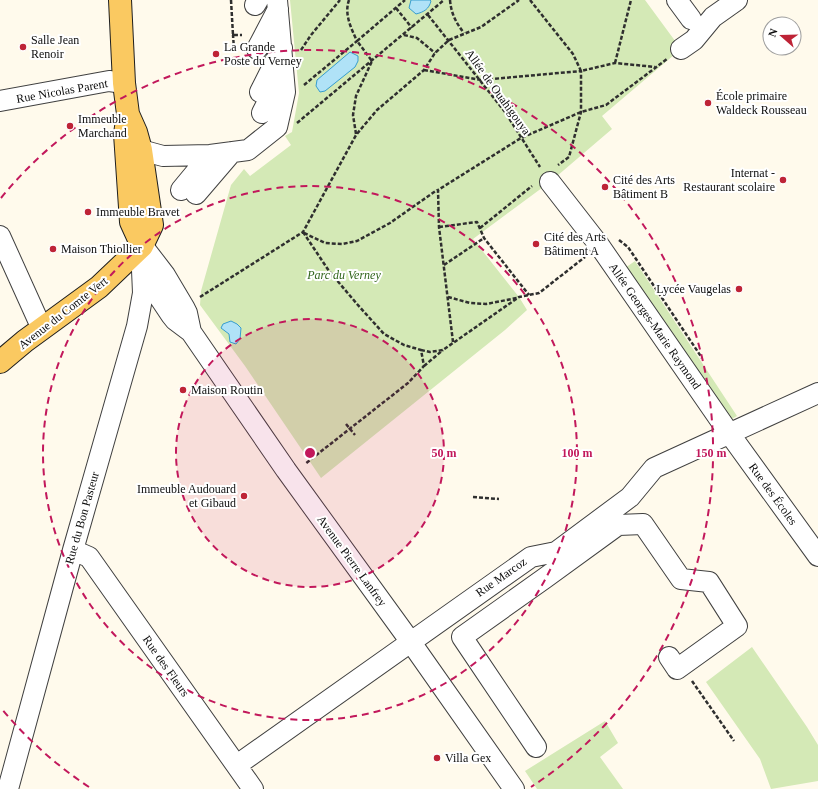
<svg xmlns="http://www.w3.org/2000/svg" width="818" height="789" viewBox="0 0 818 789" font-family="Georgia,serif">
<rect width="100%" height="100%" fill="#fffaec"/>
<!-- green -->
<path fill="#d4e9b6" d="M 290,0 L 645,0 L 681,49 L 602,116 L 612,129 L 550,182 L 473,239 L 519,297 L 527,310 L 505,330 L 321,478 L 245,366 L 200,305 L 201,291 L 231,185 L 244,169 L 250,176 L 291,145 L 285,136 L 292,132 L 299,93 Z
M 635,261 L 737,416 L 727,422 L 625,268 Z
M 752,647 L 807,727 L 818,745 L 818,781 L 771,789 L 760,759 L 706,682 Z
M 605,721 L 618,743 L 600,757 L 623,789 L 537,789 L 525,771 Z"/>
<!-- water -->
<path fill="#b0e2f7" stroke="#369dcf" d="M 411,0 L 430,0 L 431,1 C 429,9 424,12 416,14 L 409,8 Z
M 350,52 L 358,56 L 358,61 L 355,67 L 325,91 L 320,92 L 316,86 L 317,80 Z
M 231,321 L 237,324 L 241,328 L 240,339 L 236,344 L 230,342 L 229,334 L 221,328 L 223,324 Z"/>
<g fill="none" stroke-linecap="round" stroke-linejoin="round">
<defs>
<path id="minor" d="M 677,0 L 691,19
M 255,5 L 258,0
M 257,49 L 278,9
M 681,49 L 694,40 L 713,17 L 737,0
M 260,92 L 282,48
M 0,101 L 109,81 L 124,83
M 262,113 L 278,81
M 141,150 L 163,156 L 210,155 L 248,150 L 277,127 L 285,92 L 277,0
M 550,182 L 599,245 L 729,433 L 818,556
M 181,190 L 210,155
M 196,194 L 232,152
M 0,236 L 42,329
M 142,246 L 151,285 L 171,315 L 175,320 L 191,332 L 286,470 L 410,641 L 514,789
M 145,249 L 165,275 L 184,307 L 187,313 L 191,332
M 73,550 L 89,557 L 253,789
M 536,747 L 462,637 L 545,578 L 618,525 L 643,524 L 681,579 L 709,582 L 737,626 L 677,669 L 669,657
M 237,765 L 531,557 L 556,552 L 630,497 L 654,468 L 818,393
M 8,789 L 73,550 L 137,326 L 143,293 L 142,270"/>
<path id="major" d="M 120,0 L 124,83 L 128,114 L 125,134 L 131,222 L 142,246
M 0,362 L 25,341 L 99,287 L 142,246 L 152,225 L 141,150 L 136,132 L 128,114"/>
</defs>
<!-- minor casing -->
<use href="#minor" stroke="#404040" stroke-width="22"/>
<!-- major casing -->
<use href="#major" stroke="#1e1e1e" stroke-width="24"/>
<!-- path -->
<path stroke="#2f2f2f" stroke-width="2.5" stroke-dasharray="4 2" stroke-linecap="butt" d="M 231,0 L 233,35 L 242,35
M 450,0 C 451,13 456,23 464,33
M 530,0 L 573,54 L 581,71 L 615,63 L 655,67
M 396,8 L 412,28
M 428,15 L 505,112 L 540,167
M 232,35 L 233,35 L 234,49
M 404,35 L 417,38 L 435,53
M 301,50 L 311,35 L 340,0
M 615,63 L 631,0
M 424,70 L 481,80 L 581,71 L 581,112 L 569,157 L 558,165
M 304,85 L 357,41 C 351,28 344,14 349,0
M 297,123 L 444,0
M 356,134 L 353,115 L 356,96 L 372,61 L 357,41 L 405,0
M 169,213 L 179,210
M 439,227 L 477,222 L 484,238 L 529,295
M 480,228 L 532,186
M 303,232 L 329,271 L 357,304 L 384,334 L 404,345 L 421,350 L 424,366 L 408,383 L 305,464
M 304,233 L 325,243 L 342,244 L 357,241 L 390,223 L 437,190
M 619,240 L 628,247 L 702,358
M 444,265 L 484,238
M 320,280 L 334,276
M 200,297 L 303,232 L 356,135 L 377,110 L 424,70 L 435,53 L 449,40 L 481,27 L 519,0
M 448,297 L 470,303 L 486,304 L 517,298
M 453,342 L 439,227 L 438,190 L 521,138 L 581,112 L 606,105 L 667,59
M 421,350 L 430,352 L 443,350 L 519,297 L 539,293 L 585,257
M 424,366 L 443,350
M 346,424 L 355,435
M 473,497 L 499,499
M 692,681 L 734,741"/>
<!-- minor -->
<use href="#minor" stroke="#fff" stroke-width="20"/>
<!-- major -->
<use href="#major" stroke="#fac961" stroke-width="22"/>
</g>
<!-- distance rings -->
<circle cx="310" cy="453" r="134" fill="#c2185b" fill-opacity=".12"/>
<g fill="none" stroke="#c2185b" stroke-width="2" stroke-dasharray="7 5">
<circle cx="310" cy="453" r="134"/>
<circle cx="310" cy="453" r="267"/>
<path d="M89 787A401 401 0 0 1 1 708M1 198A401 401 0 1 1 531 787"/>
</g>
<!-- markers -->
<g fill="#be2336" stroke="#fff" stroke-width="1.5">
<circle cx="23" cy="47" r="4"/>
<circle cx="216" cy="54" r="4"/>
<circle cx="708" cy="103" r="4"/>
<circle cx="70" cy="126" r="4"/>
<circle cx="783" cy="180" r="4"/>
<circle cx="605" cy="187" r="4"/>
<circle cx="88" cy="212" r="4"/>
<circle cx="536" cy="244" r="4"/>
<circle cx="53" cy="249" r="4"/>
<circle cx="739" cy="289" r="4"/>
<circle cx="183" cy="390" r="4"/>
<circle cx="244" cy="496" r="4"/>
<circle cx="437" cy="758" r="4"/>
</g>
<g text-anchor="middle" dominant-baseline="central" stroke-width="4" stroke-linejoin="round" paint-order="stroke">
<!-- poi labels -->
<g font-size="12" fill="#0d0d0d" stroke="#fff" text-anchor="start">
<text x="31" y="40">Salle Jean<tspan x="31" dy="14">Renoir</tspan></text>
<text x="224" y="47">La Grande<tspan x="224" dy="14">Poste du Verney</tspan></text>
<text x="716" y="96">École primaire<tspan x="716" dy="14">Waldeck Rousseau</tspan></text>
<text x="78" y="119">Immeuble<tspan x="78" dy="14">Marchand</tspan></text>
<text x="775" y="173" text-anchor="end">Internat -<tspan x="775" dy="14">Restaurant scolaire</tspan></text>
<text x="613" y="180">Cité des Arts<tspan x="613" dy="14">Bâtiment B</tspan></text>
<text x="96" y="212">Immeuble Bravet</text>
<text x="544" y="237">Cité des Arts<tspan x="544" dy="14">Bâtiment A</tspan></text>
<text x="61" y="249">Maison Thiollier</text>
<text x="731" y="289" text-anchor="end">Lycée Vaugelas</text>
<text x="191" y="390">Maison Routin</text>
<text x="236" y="489" text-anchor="end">Immeuble Audouard<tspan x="236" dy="14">et Gibaud</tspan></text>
<text x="445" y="758">Villa Gex</text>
</g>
<!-- street labels -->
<g font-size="12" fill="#0d0d0d" stroke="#fff">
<text transform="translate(62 91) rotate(-10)">Rue Nicolas Parent</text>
<text transform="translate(498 92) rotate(54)">Allée de Ouahigouya</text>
<text transform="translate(63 313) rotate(-38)">Avenue du Comte Vert</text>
<text transform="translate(655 326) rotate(55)">Allée Georges-Marie Raymond</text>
<text transform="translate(773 494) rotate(54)">Rue des Écoles</text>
<text transform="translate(82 518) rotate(-74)">Rue du Bon Pasteur</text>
<text transform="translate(352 561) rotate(54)">Avenue Pierre Lanfrey</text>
<text transform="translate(501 577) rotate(-35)">Rue Marcoz</text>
<text transform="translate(166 666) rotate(55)">Rue des Fleurs</text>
</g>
<!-- park labels -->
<g font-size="12" font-style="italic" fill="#31651c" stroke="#fff">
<text x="344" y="275">Parc du Verney</text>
</g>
</g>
<circle cx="310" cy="453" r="6" fill="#c2185b" stroke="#fff" stroke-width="2"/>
<g font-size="12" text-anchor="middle" font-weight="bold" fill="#c2185b" stroke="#fff" stroke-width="4" stroke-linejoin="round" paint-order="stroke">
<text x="444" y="457">50 m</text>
<text x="577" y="457">100 m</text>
<text x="711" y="457">150 m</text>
</g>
<!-- north arrow -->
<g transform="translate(782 36) rotate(290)"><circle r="19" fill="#ffffff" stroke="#9e9e9e"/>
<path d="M0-3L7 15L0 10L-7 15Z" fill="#be2336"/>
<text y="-6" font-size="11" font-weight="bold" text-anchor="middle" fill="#0d0d0d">N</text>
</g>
</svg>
